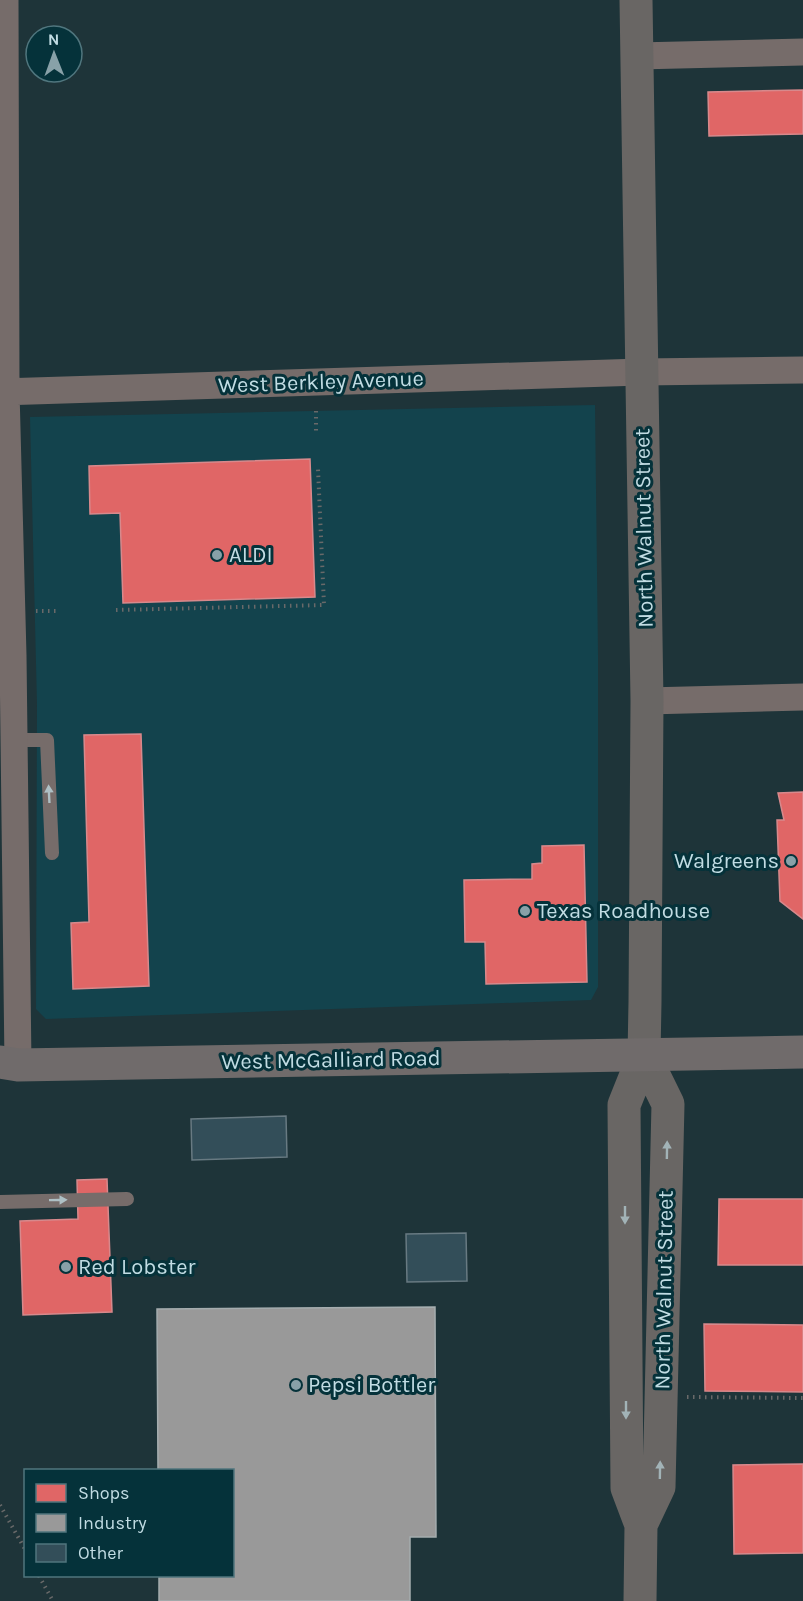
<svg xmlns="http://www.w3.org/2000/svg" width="803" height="1601" viewBox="0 0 803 1601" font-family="Karla,sans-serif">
<rect width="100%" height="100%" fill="#1e3439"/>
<!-- built -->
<path fill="#13434d" d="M 595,405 L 598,655 L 598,987 L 591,1000 L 46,1019 L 36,1009 L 37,704 L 30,417 Z"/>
<!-- shops -->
<path fill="#e06666" stroke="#d7898c" stroke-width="1.5" d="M 803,90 L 803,134 L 709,136 L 708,92 Z
M 310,459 L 315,597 L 123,603 L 120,513 L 90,514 L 89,466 Z
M 141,734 L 149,986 L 73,989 L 71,923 L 89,922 L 84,735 Z
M 803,792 L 803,919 L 780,901 L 777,820 L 784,820 L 778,793 Z
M 584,845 L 587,982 L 486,984 L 485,942 L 465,942 L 464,880 L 532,879 L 532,864 L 542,863 L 542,846 Z
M 107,1179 L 112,1312 L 23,1315 L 20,1221 L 78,1219 L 77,1180 Z
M 719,1199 L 803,1199 L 803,1265 L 718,1265 Z
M 704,1324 L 803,1325 L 803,1392 L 705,1391 Z
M 803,1464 L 803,1553 L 734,1554 L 733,1465 Z"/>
<!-- industry -->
<path fill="#999" stroke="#a5adaf" stroke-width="1.5" d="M 435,1307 L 436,1537 L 410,1537 L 410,1601 L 159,1601 L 159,1576 L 232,1576 L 232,1470 L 158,1470 L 157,1309 Z"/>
<!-- building -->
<path fill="#334e59" stroke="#687a82" stroke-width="1.5" d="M 286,1116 L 287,1157 L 192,1160 L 191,1119 Z
M 466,1233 L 467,1281 L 407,1282 L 406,1234 Z"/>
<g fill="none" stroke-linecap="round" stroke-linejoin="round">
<!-- path -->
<path stroke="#696969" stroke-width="4" stroke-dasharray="1.5 4.5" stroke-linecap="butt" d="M 316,411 L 316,433
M 116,610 L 324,605 L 318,469
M 36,611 L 59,611
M 687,1397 L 803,1398
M 0,1505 L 26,1551
M 39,1576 L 53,1601"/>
<!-- lane -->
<path stroke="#766c6a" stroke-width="14" d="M 14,740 L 47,740 L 52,853
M 0,1202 L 127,1199"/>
<!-- street -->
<path stroke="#766c6a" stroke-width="27" d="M 5,0 L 6,391 L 13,655 L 18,1065
M 637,56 L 803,52
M 0,392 L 641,372 L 803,370
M 647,701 L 803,697"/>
<!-- secondary -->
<path stroke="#696664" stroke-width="33" d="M 636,0 L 647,701 L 645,1002 L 644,1055 L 624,1105 L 627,1488 L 641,1525 L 640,1601
M 641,1525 L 659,1487 L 668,1104 L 644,1055"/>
<!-- primary -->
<path stroke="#706b6b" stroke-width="33" d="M 0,1062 L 18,1065 L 803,1052"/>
</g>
<!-- one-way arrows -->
<defs><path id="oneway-solid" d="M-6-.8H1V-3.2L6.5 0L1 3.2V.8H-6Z" transform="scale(1.5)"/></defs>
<g fill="#aec0c5">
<use href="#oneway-solid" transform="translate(49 794) rotate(-93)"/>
<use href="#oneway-solid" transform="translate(58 1200) rotate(-1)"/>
</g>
<g fill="#a2b3b7">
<use href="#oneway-solid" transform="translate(667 1150) rotate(-89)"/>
<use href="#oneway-solid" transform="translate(625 1215) rotate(90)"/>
<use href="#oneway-solid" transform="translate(626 1410) rotate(90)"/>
<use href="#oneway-solid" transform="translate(660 1470) rotate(-89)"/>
</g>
<!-- markers -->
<g fill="#88a1a8" stroke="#05323a" stroke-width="2">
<circle cx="217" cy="555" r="6"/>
<circle cx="791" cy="861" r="6"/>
<circle cx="525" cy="911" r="6"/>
<circle cx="66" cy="1267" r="6"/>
<circle cx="296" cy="1385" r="6"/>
</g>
<g text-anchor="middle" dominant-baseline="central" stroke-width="6" stroke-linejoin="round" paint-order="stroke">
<!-- street labels -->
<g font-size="22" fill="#c1dce3" stroke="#05323a">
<text transform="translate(321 382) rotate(-2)">West Berkley Avenue</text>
<text transform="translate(644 528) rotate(-91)">North Walnut Street</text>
<text transform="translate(331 1060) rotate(-1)">West McGalliard Road</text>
<text transform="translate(664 1290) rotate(-89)">North Walnut Street</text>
</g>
<!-- poi labels -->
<g font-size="22" fill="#c1dce3" stroke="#05323a" text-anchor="start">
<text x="229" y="555">ALDI</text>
<text x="779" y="861" text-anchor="end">Walgreens</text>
<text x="537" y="911">Texas Roadhouse</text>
<text x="78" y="1267">Red Lobster</text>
<text x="308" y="1385">Pepsi Bottler</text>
</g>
</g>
<!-- legend -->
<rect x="24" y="1469" width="210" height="108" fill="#05323a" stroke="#50767e" stroke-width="1.5"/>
<rect x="36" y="1484" width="30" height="18" fill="#e06666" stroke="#50767e" stroke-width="1.5"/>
<text x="78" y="1499" font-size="18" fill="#c1dce3">Shops</text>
<rect x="36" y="1514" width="30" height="18" fill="#999999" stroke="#50767e" stroke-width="1.5"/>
<text x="78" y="1529" font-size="18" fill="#c1dce3">Industry</text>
<rect x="36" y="1544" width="30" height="18" fill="#334e59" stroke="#50767e" stroke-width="1.5"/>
<text x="78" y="1559" font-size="18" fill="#c1dce3">Other</text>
<!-- north arrow -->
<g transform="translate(54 54) rotate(359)"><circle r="28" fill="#05323a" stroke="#50767e" stroke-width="1.5"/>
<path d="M0-4.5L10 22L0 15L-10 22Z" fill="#88a1a8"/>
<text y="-9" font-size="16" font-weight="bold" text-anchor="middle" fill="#c1dce3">N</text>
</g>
</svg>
